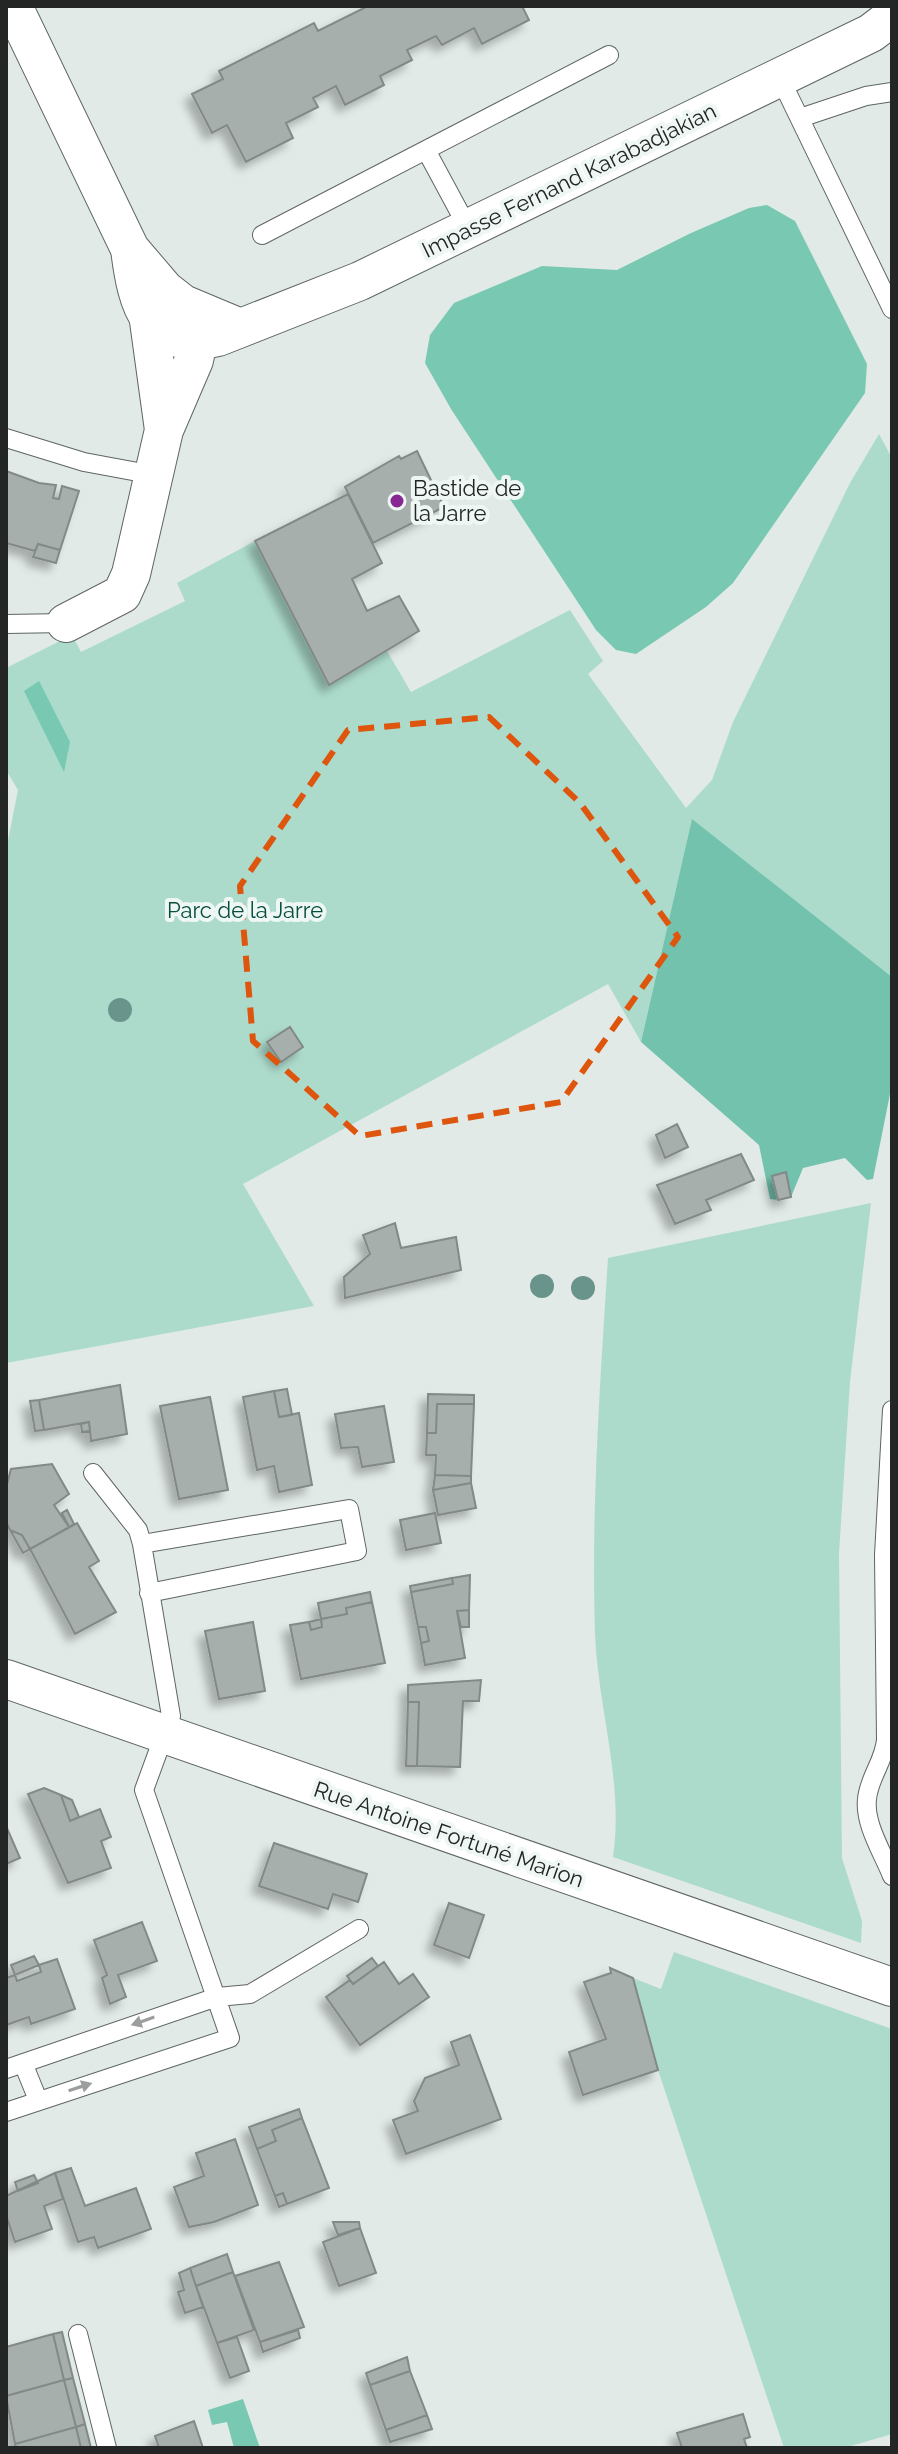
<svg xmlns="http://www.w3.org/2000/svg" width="898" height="2454" viewBox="0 0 898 2454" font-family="Raleway,sans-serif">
<defs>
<filter id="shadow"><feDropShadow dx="-7" dy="7" stdDeviation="4" flood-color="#0004"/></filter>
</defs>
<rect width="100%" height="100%" fill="#e1eae7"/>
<!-- green -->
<path fill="#acdbcc" d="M 879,434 L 892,458 L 892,977 L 692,820 L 641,1042 L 608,984 L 243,1184 L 314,1306 L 6,1363 L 6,851 L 18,790 L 6,770 L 6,668 L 72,635 L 81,652 L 185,601 L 177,583 L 255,541 L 329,685 L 387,651 L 411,692 L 570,610 L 603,661 L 588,674 L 686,808 L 712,780 L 733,722 L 850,483 Z
M 871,1203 L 850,1382 L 839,1553 L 842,1858 L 862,1921 L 861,1943 L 613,1857 C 624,1782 598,1709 595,1634 C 591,1509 600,1383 608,1258 Z
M 674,1952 L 892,2029 L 892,2434 L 844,2448 L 784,2448 L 658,2070 L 633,1978 L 661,1989 Z"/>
<!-- forest -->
<path fill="#73c2ad" d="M 692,819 L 892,977 L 892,1084 L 873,1179 L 867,1180 L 845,1158 L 803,1168 L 791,1197 L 786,1173 L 773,1175 L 778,1200 L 770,1199 L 759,1145 L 641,1042 Z"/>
<!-- water -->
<path fill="#79c8b2" d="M 767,205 L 795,221 L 867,364 L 865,393 L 733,583 L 706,607 L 636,654 L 616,650 L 596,630 L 451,409 L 425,363 L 430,335 L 454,303 L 542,266 L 617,270 L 691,233 L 749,208 Z
M 39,681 L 70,742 L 64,772 L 24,691 Z
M 243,2399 L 260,2448 L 234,2448 L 227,2422 L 212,2425 L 208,2410 Z"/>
<!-- building -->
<path fill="#a7afac" stroke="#828987" stroke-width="2" filter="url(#shadow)" d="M 368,6 L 522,6 L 529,20 L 482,44 L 474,28 L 442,45 L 436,36 L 407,50 L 412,60 L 380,76 L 384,85 L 345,105 L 336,86 L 313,98 L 318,107 L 286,123 L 293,138 L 246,162 L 227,125 L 212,133 L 192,94 L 223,79 L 219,71 L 314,23 L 318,31 Z
M 417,451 L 444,507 L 373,543 L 345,487 L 399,456 L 401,459 Z
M 6,471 L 39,483 L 56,485 L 53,498 L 59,499 L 62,486 L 79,491 L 60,550 L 38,544 L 35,551 L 6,543 Z
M 348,494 L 382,563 L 352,579 L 367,611 L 399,596 L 419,631 L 329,685 L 255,541 Z
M 38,544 L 60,550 L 56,563 L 33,557 Z
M 290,1027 L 303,1047 L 281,1062 L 267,1042 Z
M 677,1124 L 688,1147 L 665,1158 L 656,1135 Z
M 741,1154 L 754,1180 L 706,1200 L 711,1210 L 675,1224 L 657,1185 Z
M 786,1172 L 791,1197 L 778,1200 L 772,1176 Z
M 395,1223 L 401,1248 L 456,1237 L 461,1270 L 345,1298 L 344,1277 L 370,1254 L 363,1235 Z
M 120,1385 L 127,1434 L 91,1441 L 89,1422 L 44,1430 L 39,1400 Z
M 287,1389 L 292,1415 L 279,1417 L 274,1391 Z
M 274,1391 L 279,1417 L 299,1413 L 312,1485 L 279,1492 L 274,1466 L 257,1470 L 243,1397 Z
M 428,1394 L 474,1395 L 474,1404 L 437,1404 L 436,1433 L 427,1433 Z
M 210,1397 L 228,1490 L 179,1499 L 160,1406 Z
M 39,1400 L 44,1430 L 35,1431 L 30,1401 Z
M 437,1404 L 474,1404 L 471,1476 L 435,1475 L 436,1455 L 426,1455 L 427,1433 L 436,1433 Z
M 384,1406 L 394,1462 L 362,1467 L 358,1447 L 341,1448 L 335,1414 Z
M 89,1422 L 90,1431 L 82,1432 L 81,1424 Z
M 52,1464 L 69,1494 L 54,1505 L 69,1527 L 30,1549 L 22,1535 L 10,1530 L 6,1522 L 6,1488 L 11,1469 Z
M 435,1475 L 471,1476 L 471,1483 L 433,1490 Z
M 471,1483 L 476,1508 L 438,1515 L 433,1490 Z
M 67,1510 L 74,1524 L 69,1527 L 62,1513 Z
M 435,1513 L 441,1543 L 406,1550 L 400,1520 Z
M 77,1523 L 99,1561 L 89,1567 L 116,1612 L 75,1634 L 30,1549 Z
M 10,1530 L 22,1535 L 30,1549 L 23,1553 Z
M 470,1575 L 469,1610 L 457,1611 L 465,1658 L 425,1665 L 421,1643 L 429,1641 L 426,1627 L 418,1627 L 411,1592 L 453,1584 L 452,1578 Z
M 452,1578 L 453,1584 L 411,1592 L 410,1586 Z
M 370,1592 L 372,1602 L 346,1608 L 347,1614 L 321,1619 L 318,1603 Z
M 372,1602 L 385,1663 L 301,1679 L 290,1625 L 309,1622 L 311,1630 L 322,1627 L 321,1619 L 347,1614 L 346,1608 Z
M 469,1610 L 469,1627 L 461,1627 L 457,1611 Z
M 321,1619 L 322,1627 L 311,1630 L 309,1622 Z
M 253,1622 L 265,1691 L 219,1699 L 205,1631 Z
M 418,1627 L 426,1627 L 429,1641 L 421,1643 Z
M 481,1680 L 479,1701 L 463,1701 L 460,1767 L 417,1766 L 419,1702 L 408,1702 L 408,1685 Z
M 408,1702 L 419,1702 L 417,1766 L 406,1766 Z
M 44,1788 L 61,1795 L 70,1821 L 100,1809 L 111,1837 L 101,1841 L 111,1868 L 68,1883 L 28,1794 Z
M 61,1795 L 72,1800 L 79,1817 L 70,1821 Z
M 6,1826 L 20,1858 L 6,1864 Z
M 274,1843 L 367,1874 L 358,1902 L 333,1894 L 328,1909 L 259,1886 Z
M 449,1903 L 484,1915 L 469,1958 L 434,1945 Z
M 142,1922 L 157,1961 L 118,1975 L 126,1997 L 110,2004 L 102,1978 L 107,1975 L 94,1940 Z
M 34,1956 L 39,1965 L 15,1975 L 11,1965 Z
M 372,1958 L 378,1966 L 353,1984 L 347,1976 Z
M 57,1959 L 75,2009 L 31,2024 L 29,2017 L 6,2025 L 6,1978 L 15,1975 L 17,1981 L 41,1972 L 39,1965 Z
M 384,1962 L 399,1984 L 413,1974 L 429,1997 L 360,2045 L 326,1997 L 350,1980 L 353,1984 Z
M 610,1968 L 633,1978 L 658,2070 L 583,2095 L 569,2052 L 606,2039 L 584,1982 L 611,1973 Z
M 470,2035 L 501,2119 L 406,2154 L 393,2120 L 418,2111 L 414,2101 L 425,2078 L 459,2065 L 451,2042 Z
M 299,2109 L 302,2118 L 272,2130 L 276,2141 L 257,2149 L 249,2127 Z
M 302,2118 L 329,2188 L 287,2204 L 283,2193 L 275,2196 L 257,2149 L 276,2141 L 272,2130 Z
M 235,2139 L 258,2205 L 214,2222 L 189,2227 L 174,2187 L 204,2176 L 196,2153 Z
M 71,2168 L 85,2206 L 136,2188 L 151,2229 L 98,2248 L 94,2237 L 78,2242 L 55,2173 Z
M 55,2173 L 63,2199 L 44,2206 L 52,2229 L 15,2242 L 6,2215 L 6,2196 Z
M 34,2175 L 38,2183 L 18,2191 L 15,2182 Z
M 283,2193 L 287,2204 L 279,2207 L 275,2196 Z
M 333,2222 L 359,2222 L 360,2228 L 338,2235 Z
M 360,2228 L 376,2273 L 339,2286 L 323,2242 Z
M 227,2254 L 233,2272 L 196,2286 L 190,2268 Z
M 279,2262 L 304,2327 L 260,2342 L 235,2276 Z
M 190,2268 L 203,2307 L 185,2313 L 178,2292 L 184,2290 L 179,2273 Z
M 233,2272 L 254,2330 L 217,2343 L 196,2286 Z
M 298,2330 L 300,2338 L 263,2352 L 260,2342 Z
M 62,2332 L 73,2378 L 64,2380 L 53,2334 Z
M 53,2334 L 64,2380 L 6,2396 L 6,2347 Z
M 237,2337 L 249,2371 L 230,2378 L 217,2343 Z
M 407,2357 L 410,2371 L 370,2385 L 366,2373 Z
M 410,2371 L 427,2415 L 386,2430 L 370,2385 Z
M 73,2378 L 85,2424 L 76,2427 L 64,2380 Z
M 64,2380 L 76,2427 L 15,2444 L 6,2396 Z
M 743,2414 L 750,2437 L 744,2439 L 747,2448 L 682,2448 L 677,2433 Z
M 427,2415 L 432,2429 L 390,2442 L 386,2430 Z
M 194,2421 L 203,2448 L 159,2448 L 155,2436 Z
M 85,2424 L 91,2448 L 81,2448 L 76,2427 Z
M 76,2427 L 81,2448 L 16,2448 L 15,2444 Z"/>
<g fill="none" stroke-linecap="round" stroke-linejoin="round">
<defs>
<path id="service" d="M 780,78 L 892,309
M 800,118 L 866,96 L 892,92
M 426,150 L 468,228
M 262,235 L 609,55
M 6,438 L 84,462 L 154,475
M 6,624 L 66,623
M 892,1410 L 884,1555 L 886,1740 C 884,1762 869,1777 867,1799 C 864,1824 883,1853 892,1876
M 142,1544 L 349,1509 L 357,1551 L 149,1593
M 23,2063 L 38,2100
M 6,2069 L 217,1997 L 250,1994 L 359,1929
M 6,2112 L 230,2038 L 144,1790 L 171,1716 L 142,1544 L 138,1530 L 93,1473
M 78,2334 L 107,2448"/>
<path id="minor" d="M 13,6 L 130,249 L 165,290 L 183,304 L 238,327
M 130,249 C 137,306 149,352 218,337 L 360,281 L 871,33 L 892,17
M 149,321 L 164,430
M 66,623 L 122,594 L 131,574 L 164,430 L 194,360 L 198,342 L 190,317
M 6,1679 L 892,1987"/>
</defs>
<!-- service casing -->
<use href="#service" stroke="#5e6563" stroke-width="20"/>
<!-- minor casing -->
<use href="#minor" stroke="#5e6563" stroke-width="40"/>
<!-- service -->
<use href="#service" stroke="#fff" stroke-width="18"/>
<!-- minor -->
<use href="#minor" stroke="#fff" stroke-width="38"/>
</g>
<!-- trees -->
<g fill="#69948b">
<circle cx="120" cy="1010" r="12"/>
<circle cx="542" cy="1286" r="12"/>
<circle cx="583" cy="1288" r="12"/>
</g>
<!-- one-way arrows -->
<defs><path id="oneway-solid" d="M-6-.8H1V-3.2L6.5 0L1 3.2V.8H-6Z" transform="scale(2)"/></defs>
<g fill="#9c9d9d">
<use href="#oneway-solid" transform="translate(143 2021) rotate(161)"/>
<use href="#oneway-solid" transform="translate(80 2087) rotate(-18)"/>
</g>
<!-- marked area -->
<path fill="none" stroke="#de560d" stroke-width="6" stroke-dasharray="16 10" stroke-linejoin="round" d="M 489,717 L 580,803 L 678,937 L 561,1102 L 360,1136 L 253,1041 L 240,886 L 348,730 Z"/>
<!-- markers -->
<circle fill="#882791" stroke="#eef7f4" stroke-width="3" cx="397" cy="501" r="8"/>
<g text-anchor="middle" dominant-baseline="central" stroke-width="8" stroke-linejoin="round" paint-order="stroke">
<!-- street labels -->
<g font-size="22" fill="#232625" stroke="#eef7f4">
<text transform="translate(569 180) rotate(-26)">Impasse Fernand Karabadjakian</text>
<text transform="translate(449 1834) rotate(19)">Rue Antoine Fortuné Marion</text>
</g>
<!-- poi labels -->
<g font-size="22" fill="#232625" stroke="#eef7f4" text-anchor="start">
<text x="413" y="488">Bastide de<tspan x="413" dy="25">la Jarre</tspan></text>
</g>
<!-- park labels -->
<g font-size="22" fill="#074e3f" stroke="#eef7f4">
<text x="245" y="910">Parc de la Jarre</text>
</g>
</g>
<!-- border -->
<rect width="898" height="2454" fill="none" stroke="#232625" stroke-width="16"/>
</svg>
